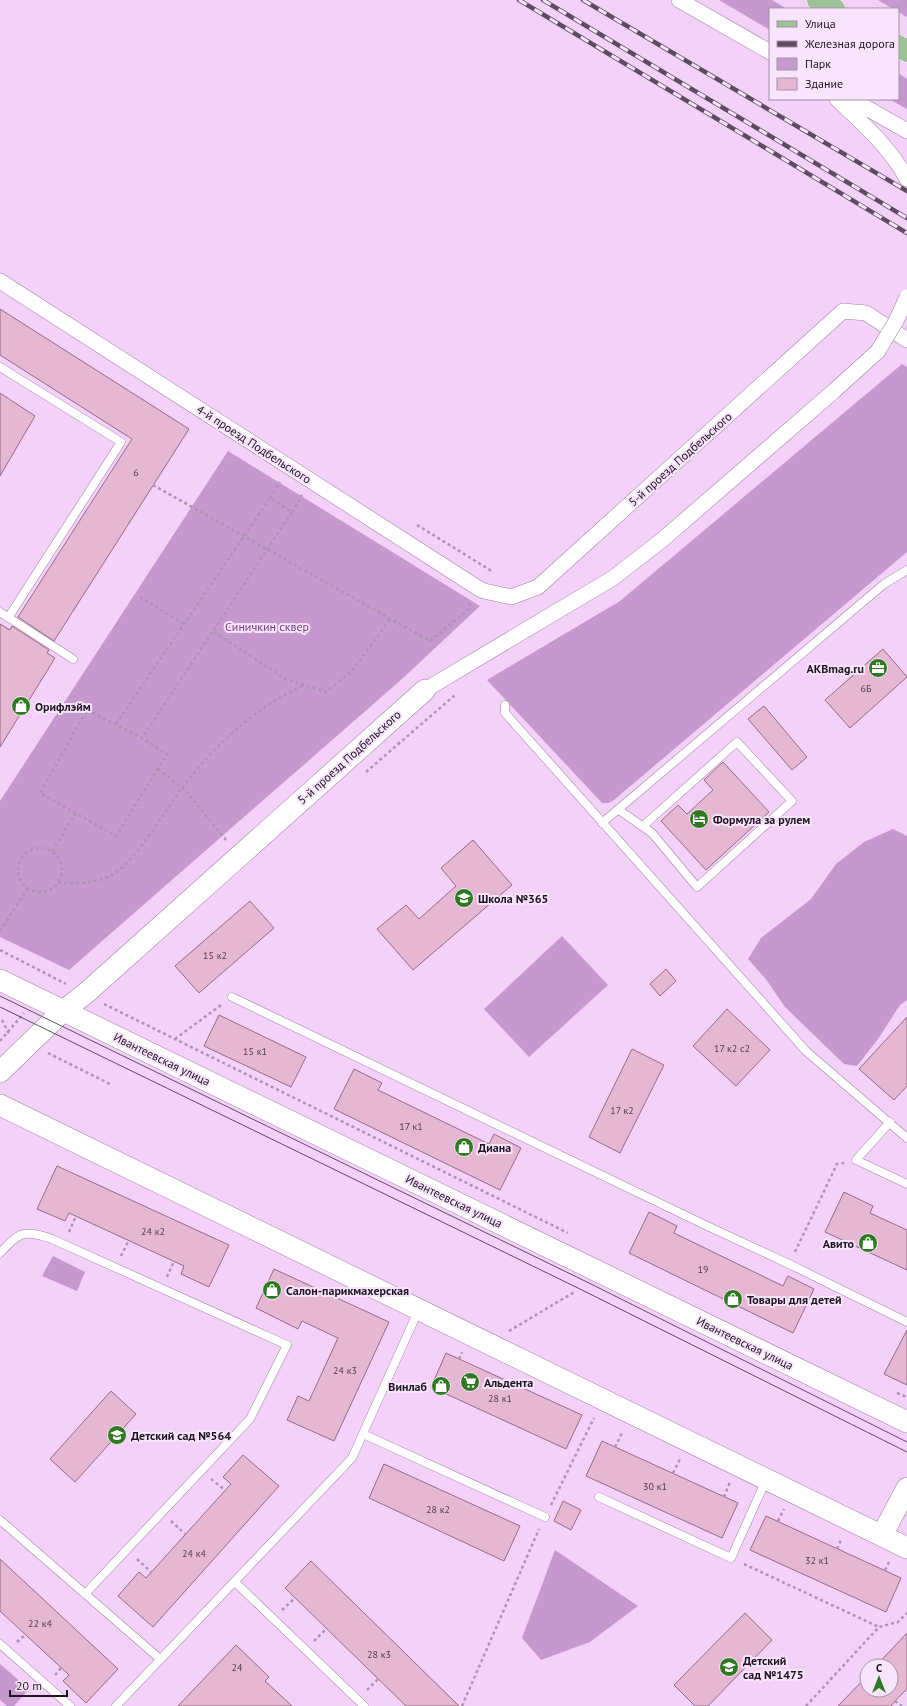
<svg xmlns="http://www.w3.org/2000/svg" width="907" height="1706" viewBox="0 0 907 1706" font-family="'PT Sans',sans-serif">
<rect width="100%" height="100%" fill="#f3d1f9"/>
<!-- green -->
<path fill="#c699ce" d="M 719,0 L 772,0 L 787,9 L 770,9 L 770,30 Z
M 878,0 L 907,0 L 907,17 L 898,12 L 898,9 L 893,9 Z
M 898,73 L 907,79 L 907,109 L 889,99 L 898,99 Z
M 902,364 L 907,367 L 907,552 L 614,800 L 609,803 L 602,803 L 487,680 L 620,601 Z
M 228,451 L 480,606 L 402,679 L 69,970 L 0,937 L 0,801 Z
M 893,829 L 907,836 L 907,1000 L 900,1005 L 878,1039 L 857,1066 L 844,1064 L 785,1007 L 765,978 L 748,959 L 761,938 L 811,899 L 836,864 L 864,842 Z
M 562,936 L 608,985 L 529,1057 L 484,1009 Z
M 53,1256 L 85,1272 L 77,1291 L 42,1276 Z
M 555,1550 L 638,1606 L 590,1642 L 541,1660 L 522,1638 Z
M 0,1664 L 29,1689 L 14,1706 L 7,1706 L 0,1700 Z"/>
<!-- building -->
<path fill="#e5b7d3" stroke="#946b85" d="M 0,309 L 189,429 L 54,641 L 18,617 L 132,439 L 0,355 Z
M 0,393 L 35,416 L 0,476 Z
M 0,624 L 10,630 L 12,626 L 49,650 L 47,653 L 55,658 L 0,747 Z
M 883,649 L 907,677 L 850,728 L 825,700 Z
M 764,706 L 807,757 L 792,770 L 748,719 Z
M 723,762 L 769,812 L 706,870 L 661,821 L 678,805 L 687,814 L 713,790 L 704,780 Z
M 473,840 L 512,885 L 413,970 L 377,929 L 406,905 L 419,919 L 456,886 L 441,868 Z
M 250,901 L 274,928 L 199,993 L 175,966 Z
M 666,969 L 676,981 L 660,996 L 650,984 Z
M 727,1009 L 770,1050 L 736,1086 L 693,1046 Z
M 219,1015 L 306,1057 L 291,1087 L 204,1046 Z
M 907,1017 L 907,1086 L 894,1100 L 859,1069 Z
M 632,1049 L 664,1065 L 620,1153 L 589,1137 Z
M 354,1069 L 382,1083 L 378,1090 L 489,1144 L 494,1134 L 521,1148 L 500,1190 L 334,1109 Z
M 57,1166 L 229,1245 L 209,1287 L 181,1274 L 184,1266 L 69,1213 L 65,1221 L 37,1209 Z
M 844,1192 L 873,1206 L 870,1213 L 907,1230 L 907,1270 L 825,1232 Z
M 649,1212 L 677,1226 L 674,1233 L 783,1286 L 788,1276 L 814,1289 L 793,1333 L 629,1253 Z
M 274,1269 L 389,1322 L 334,1441 L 287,1420 L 298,1396 L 309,1401 L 338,1338 L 302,1321 L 298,1329 L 256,1308 Z
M 907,1330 L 907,1385 L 884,1374 Z
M 446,1353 L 582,1415 L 566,1449 L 431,1387 Z
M 111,1391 L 136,1414 L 75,1482 L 50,1459 Z
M 602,1441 L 738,1503 L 722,1538 L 586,1476 Z
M 243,1455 L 279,1486 L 153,1627 L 118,1596 L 139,1572 L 146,1578 L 231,1484 L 223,1477 Z
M 384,1464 L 520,1526 L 504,1561 L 369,1498 Z
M 563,1501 L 581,1510 L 571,1530 L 554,1521 Z
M 766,1516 L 901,1578 L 886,1612 L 750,1550 Z
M 0,1559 L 118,1669 L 86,1703 L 63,1681 L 69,1675 L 0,1611 Z
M 311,1561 L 459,1706 L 406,1706 L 285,1588 Z
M 745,1613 L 772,1640 L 708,1706 L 695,1706 L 674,1685 Z
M 907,1633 L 907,1689 L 895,1701 L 891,1706 L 838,1706 L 867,1676 L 867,1690 L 891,1690 L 891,1666 L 876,1666 Z
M 236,1645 L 269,1677 L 265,1681 L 292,1706 L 178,1706 Z"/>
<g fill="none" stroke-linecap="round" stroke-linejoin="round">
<defs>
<path id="lane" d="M 0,367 L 121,442 L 8,618
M 0,612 L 73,659
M 505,705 L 505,713 L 806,1051 L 907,1138
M 619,810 L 652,833 L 697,887 L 792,801 L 737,742 L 643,826
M 602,823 L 884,584 L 907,570
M 232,997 L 703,1224 L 789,1264 L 907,1322
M 890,1122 L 856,1160 L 907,1184
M 0,1253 C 20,1232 23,1229 52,1239 L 287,1345 L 250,1419 L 85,1594
M 363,1434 L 545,1517
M 599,1497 L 731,1558 L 766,1480
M 0,1520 L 160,1659
M 235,1582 L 364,1706
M 0,1644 L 70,1706
M 116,1706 L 352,1458 L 419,1309"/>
<path id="street" d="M 679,0 L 770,52
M 837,99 C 863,124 890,147 907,179
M 851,99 L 907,131
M 0,281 L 478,588 L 484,591 L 511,597 L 538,587 L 843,311 L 866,313 L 907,340
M 425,690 L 613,578 L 662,540 L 834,391 L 878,351"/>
<path id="secondary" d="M 0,980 L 907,1422
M 0,1072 L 63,1011 L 85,994 L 425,690
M 0,1105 L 907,1548
M 882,1535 L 907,1488"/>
<path id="primary" d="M 818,0 L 834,9
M 898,46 L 907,51"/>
</defs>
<!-- lane casing -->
<use href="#lane" stroke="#9d7fa3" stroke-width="9"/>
<!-- street casing -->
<use href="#street" stroke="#9d7fa3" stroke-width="16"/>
<!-- secondary casing -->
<use href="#secondary" stroke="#9d7fa3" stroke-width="22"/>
<!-- primary casing -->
<use href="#primary" stroke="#fff" stroke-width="23"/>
<!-- path -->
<path stroke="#ae93b3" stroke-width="2.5" stroke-dasharray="3 3" stroke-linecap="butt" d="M 153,485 L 430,641 L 469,609 L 470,603
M 270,498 L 280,482
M 292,512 L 302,495
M 417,525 L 490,570 L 488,574
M 140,597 L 184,624
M 214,632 L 286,679 L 326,692 L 352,671 L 391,618
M 87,710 L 142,738 L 167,754 L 116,836 L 40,793 Z
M 116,724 L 270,498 L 292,512 L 142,738
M 158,769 L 183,788 L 226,840
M 366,772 L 455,695
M18 870a22 22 0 1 1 44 0a22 22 0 1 1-44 0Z
M 52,851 L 76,813
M 58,883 C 77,883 94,884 112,875 C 135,862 165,811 182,788 C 214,746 255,707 304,685
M 0,931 L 28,888
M 0,950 L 66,984
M 104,1004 L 568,1233
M 2,1020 L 8,1032 L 11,1034
M 175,1039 L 221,1005
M 0,1041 L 24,1013
M 48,1053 L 112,1085
M 69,1232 L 76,1216
M 795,1252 L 837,1164 L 844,1163
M 121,1256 L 129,1240
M 167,1277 L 174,1261
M 509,1331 L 576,1291
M 459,1359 L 462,1352
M 897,1393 L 907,1397
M 615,1447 L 623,1431
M 673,1473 L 680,1459
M 211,1479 L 225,1490
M 724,1497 L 730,1482
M 551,1505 L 594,1418
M 171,1521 L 185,1534
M 778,1521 L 784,1509
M 837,1549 L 842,1538
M 137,1559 L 151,1572
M 744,1564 L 879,1627
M 885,1570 L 889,1562
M 282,1610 L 295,1598
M 314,1641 L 326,1629
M 17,1642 L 25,1635
M 55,1675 L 61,1668
M 367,1690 L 378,1679
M 895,1701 L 902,1706
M 462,1706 L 539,1529
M 806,1706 L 879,1627 L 898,1622 L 907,1613"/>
<!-- lane -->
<use href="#lane" stroke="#fff" stroke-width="8"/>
<!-- street -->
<use href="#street" stroke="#fff" stroke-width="15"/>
<!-- secondary -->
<use href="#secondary" stroke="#fff" stroke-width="21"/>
<!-- primary -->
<use href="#primary" stroke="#9dc297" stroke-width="22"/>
<!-- tram -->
<path stroke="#5f4c62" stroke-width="1" d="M 0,996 L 589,1283 L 907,1442
M 0,1007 L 580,1289 L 907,1452"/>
<defs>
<path id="rail" d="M 519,0 L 907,233
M 543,0 L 907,218
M 583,0 L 907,191"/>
</defs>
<!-- rail casing -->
<use href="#rail" stroke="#5f4c62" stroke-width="4.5"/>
<!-- rail -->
<use href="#rail" stroke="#f8e4fc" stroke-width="3" stroke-dasharray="9" stroke-linecap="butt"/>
<defs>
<path id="street-bridge" d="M 878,351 L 896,321 L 907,297"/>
</defs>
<!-- street-bridge casing -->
<use href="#street-bridge" stroke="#9d7fa3" stroke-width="16" stroke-linecap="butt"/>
<!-- street-bridge -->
<use href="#street-bridge" stroke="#fff" stroke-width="15"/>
</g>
<!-- icons -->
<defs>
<symbol id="office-disc" viewBox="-11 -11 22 22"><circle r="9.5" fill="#2f7a21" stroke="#f8e4fc"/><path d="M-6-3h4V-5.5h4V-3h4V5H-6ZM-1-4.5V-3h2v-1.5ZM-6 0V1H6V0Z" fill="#fff"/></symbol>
<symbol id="shop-disc" viewBox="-11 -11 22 22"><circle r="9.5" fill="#2f7a21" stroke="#f8e4fc"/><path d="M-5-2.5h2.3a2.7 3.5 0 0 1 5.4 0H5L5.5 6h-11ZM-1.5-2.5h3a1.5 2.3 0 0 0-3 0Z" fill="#fff"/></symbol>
<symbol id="hotel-disc" viewBox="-11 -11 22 22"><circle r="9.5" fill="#2f7a21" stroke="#f8e4fc"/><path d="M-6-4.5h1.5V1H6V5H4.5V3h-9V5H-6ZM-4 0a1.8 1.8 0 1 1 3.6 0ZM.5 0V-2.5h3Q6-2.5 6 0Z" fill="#fff"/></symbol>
<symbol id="school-disc" viewBox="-11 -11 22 22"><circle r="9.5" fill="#2f7a21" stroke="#f8e4fc"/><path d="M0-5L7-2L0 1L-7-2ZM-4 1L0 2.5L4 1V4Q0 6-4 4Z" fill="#fff"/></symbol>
<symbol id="supermarket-disc" viewBox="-11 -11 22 22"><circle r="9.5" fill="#2f7a21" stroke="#f8e4fc"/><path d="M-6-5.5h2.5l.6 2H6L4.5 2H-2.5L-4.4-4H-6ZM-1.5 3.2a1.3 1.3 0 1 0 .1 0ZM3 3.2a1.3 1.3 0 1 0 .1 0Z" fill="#fff"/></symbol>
</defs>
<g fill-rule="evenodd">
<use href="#office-disc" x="867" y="657" width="22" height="22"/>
<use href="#shop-disc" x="10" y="695" width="22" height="22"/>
<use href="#hotel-disc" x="688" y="808" width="22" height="22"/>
<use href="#school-disc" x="453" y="887" width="22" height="22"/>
<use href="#shop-disc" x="453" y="1136" width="22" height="22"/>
<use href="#shop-disc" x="857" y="1232" width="22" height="22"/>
<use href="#shop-disc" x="261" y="1279" width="22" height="22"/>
<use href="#shop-disc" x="722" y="1288" width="22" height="22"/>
<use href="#supermarket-disc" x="459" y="1371" width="22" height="22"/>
<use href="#shop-disc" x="430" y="1375" width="22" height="22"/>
<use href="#school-disc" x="106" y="1424" width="22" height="22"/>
<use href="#school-disc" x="718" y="1656" width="22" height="22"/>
</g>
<g text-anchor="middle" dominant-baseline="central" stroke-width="4" stroke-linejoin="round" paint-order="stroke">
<!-- number labels -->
<g font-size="10" fill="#513d4e">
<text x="136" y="472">6</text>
<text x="866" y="688">6Б</text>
<text x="215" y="955">15 к2</text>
<text x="732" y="1048">17 к2 с2</text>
<text x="255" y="1051">15 к1</text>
<text x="622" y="1110">17 к2</text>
<text x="411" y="1126">17 к1</text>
<text x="153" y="1231">24 к2</text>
<text x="703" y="1269">19</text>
<text x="345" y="1370">24 к3</text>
<text x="500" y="1398">28 к1</text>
<text x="655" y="1486">30 к1</text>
<text x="438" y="1509">28 к2</text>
<text x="194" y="1553">24 к4</text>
<text x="817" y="1560">32 к1</text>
<text x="40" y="1623">22 к4</text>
<text x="379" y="1654">28 к3</text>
<text x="237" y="1667">24</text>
</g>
<!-- street labels -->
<g font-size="12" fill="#201422" stroke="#f8e4fc">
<text transform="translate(254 444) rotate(33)">4-й проезд Подбельского</text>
<text transform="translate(680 459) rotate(-42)">5-й проезд Подбельского</text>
<text transform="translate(349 757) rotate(-42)">5-й проезд Подбельского</text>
<text transform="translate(162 1059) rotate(26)">Ивантеевская улица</text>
<text transform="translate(454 1201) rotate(26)">Ивантеевская улица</text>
<text transform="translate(745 1343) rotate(26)">Ивантеевская улица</text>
</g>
<!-- park labels -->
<g font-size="12" fill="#743c7e" stroke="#f8e4fc">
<text x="267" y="626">Синичкин сквер</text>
</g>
<!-- poi labels -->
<g font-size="12" font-weight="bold" fill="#201422" stroke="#f8e4fc" text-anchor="start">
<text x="864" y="668" text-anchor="end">AKBmag.ru</text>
<text x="35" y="706">Орифлэйм</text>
<text x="713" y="819">Формула за рулем</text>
<text x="478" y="898">Школа №365</text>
<text x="478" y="1147">Диана</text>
<text x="854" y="1243" text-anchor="end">Авито</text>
<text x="286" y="1290">Салон-парикмахерская</text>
<text x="747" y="1299">Товары для детей</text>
<text x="484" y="1382">Альдента</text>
<text x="427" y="1386" text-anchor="end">Винлаб</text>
<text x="131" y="1435">Детский сад №564</text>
<text x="743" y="1660">Детский<tspan x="743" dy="14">сад №1475</tspan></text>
</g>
</g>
<!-- legend -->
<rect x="769" y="8" width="130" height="92" fill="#f8e4fc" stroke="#a291a5"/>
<rect x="777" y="21" width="20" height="6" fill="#9dc297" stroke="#a291a5"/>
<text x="805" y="28" font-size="12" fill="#201422">Улица</text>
<rect x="777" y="41" width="20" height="6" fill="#5f4c62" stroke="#a291a5"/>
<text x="805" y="48" font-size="12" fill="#201422">Железная дорога</text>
<rect x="777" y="58" width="20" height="12" fill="#c699ce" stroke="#a291a5"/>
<text x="805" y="68" font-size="12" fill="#201422">Парк</text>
<rect x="777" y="78" width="20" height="12" fill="#e5b7d3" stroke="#a291a5"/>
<text x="805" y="88" font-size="12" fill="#201422">Здание</text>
<!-- north arrow -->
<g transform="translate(879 1678)"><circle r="19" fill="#f8e4fc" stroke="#a291a5"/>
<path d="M0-3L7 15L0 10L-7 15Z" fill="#2f7a21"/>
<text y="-6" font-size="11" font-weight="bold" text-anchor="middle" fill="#201422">С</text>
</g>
<!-- scale -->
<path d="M10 1690v6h57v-6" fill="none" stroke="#201422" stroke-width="2"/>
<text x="16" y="1690" font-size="12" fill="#201422" stroke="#f8e4fc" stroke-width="3" paint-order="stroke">20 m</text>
</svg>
